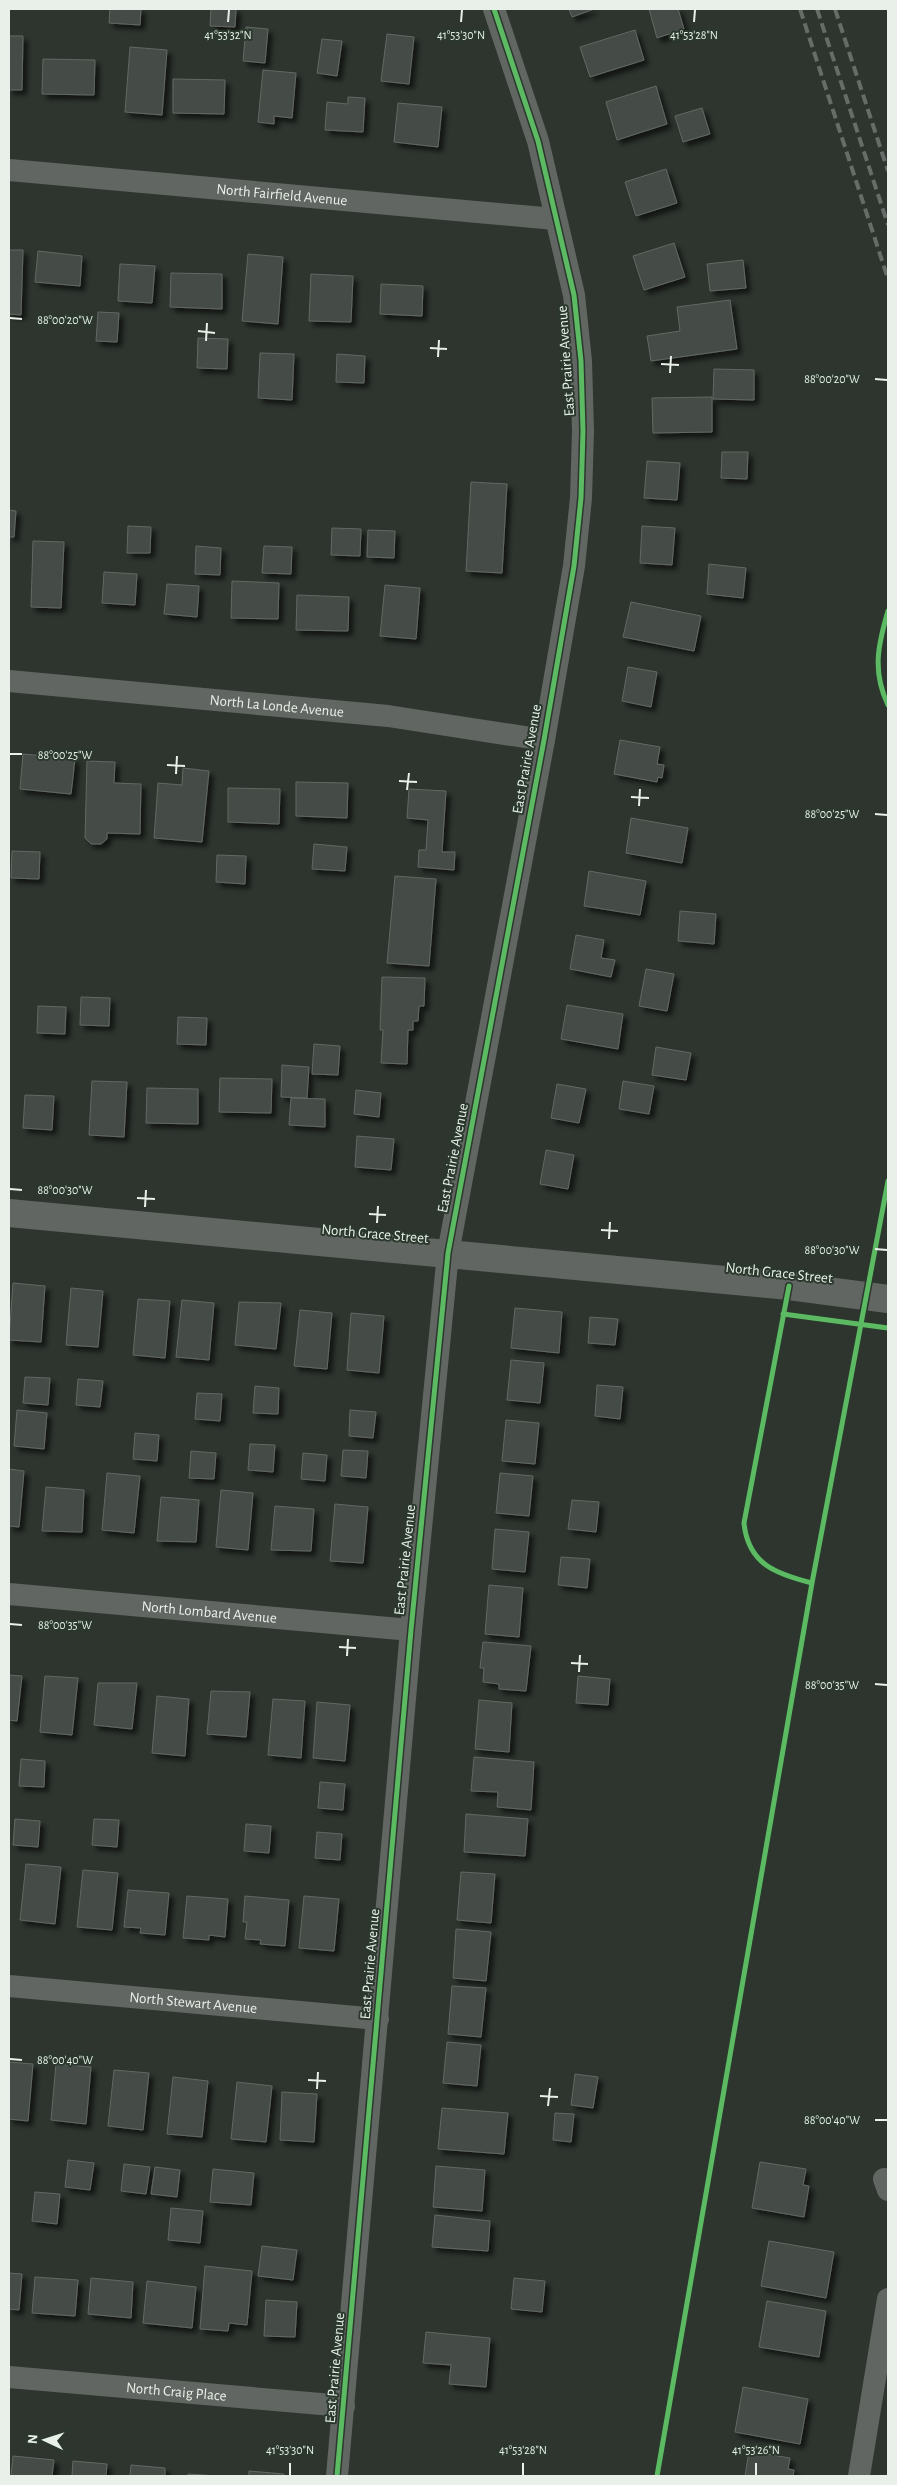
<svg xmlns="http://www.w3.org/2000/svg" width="897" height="2485" viewBox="0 0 897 2485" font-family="'Alegreya Sans',sans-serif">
<defs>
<filter id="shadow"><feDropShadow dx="4.5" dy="4.5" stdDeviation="2.5" flood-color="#0009"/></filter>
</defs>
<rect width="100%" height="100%" fill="#2e352f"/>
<!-- building -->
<path fill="#454b46" stroke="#626863" filter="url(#shadow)" d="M 110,9 L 141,9 L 140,25 L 109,23 Z
M 211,9 L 236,9 L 235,27 L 210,26 Z
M 569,9 L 594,9 L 572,17 Z
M 649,9 L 678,9 L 684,29 L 657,38 Z
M 246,27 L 268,29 L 265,63 L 243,61 Z
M 635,30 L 644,60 L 590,77 L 580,47 Z
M 387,34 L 414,37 L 409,84 L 381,81 Z
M 9,36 L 23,36 L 22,90 L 9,90 Z
M 322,39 L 342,41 L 337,76 L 317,73 Z
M 130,47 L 167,50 L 162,115 L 125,112 Z
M 43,59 L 95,60 L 94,95 L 42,94 Z
M 263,70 L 296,73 L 292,118 L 274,116 L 274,124 L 258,122 Z
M 173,79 L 225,80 L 224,114 L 173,113 Z
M 656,86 L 667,124 L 617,140 L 606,102 Z
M 348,97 L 365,98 L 363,132 L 325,130 L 327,102 L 348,104 Z
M 398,103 L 442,107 L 438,147 L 394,142 Z
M 702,108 L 710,134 L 683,142 L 675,116 Z
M 666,169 L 677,203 L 636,216 L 625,182 Z
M 674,243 L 685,277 L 644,290 L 633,256 Z
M 9,250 L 23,250 L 21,315 L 9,314 Z
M 38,251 L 82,256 L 80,286 L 35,282 Z
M 248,254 L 283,257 L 278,324 L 242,321 Z
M 743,260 L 746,288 L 710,291 L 707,264 Z
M 120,264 L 155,266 L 152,303 L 118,301 Z
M 171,273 L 222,274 L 222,309 L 170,307 Z
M 311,274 L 353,276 L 351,322 L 309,321 Z
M 381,284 L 423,286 L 422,316 L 380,314 Z
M 730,300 L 737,349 L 651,361 L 647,336 L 680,331 L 677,307 Z
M 98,312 L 119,313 L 117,342 L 96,341 Z
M 198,338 L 228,339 L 227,369 L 197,368 Z
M 260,353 L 294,354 L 292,400 L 258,398 Z
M 337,354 L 365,356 L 364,383 L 336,382 Z
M 714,369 L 754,370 L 754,400 L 713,399 Z
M 712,397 L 712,432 L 653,433 L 652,398 Z
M 722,452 L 748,452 L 747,479 L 721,478 Z
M 647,461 L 680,463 L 677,500 L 644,498 Z
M 471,482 L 507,484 L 502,573 L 466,571 Z
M 9,510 L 16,511 L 14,537 L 9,537 Z
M 128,526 L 151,527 L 150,553 L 127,553 Z
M 642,526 L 675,528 L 672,565 L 640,563 Z
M 332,528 L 361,529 L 360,556 L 331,555 Z
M 368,530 L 395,531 L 394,558 L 367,557 Z
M 33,541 L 64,542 L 61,608 L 31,607 Z
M 196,546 L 221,548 L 220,575 L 195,574 Z
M 264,546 L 292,547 L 291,574 L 262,573 Z
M 709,564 L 746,568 L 743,598 L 707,594 Z
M 104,572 L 137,574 L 135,605 L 102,603 Z
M 232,581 L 279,583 L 278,619 L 231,618 Z
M 167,584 L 199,586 L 197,617 L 164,614 Z
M 385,585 L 420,588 L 416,639 L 380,636 Z
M 297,595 L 349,597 L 348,631 L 296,630 Z
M 631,602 L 701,616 L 694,651 L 623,637 Z
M 628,667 L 657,672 L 651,707 L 622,701 Z
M 620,740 L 660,747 L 657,764 L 664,765 L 662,778 L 658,777 L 657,782 L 614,774 Z
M 23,754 L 75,759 L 71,794 L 20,789 Z
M 87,761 L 115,762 L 114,783 L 141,784 L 140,834 L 107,833 L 107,839 L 101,844 L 91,844 L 85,838 Z
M 183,768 L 209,771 L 202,842 L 154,838 L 158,783 L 182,785 Z
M 296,782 L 348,783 L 347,818 L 296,816 Z
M 228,788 L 280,789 L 279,824 L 228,822 Z
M 409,789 L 446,791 L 442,852 L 455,852 L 454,870 L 418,867 L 419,850 L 426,850 L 428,820 L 407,818 Z
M 631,818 L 688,828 L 682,863 L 626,853 Z
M 314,844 L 347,847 L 345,871 L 312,869 Z
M 12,851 L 40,852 L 39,879 L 11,878 Z
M 217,855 L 246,856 L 245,884 L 216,882 Z
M 589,871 L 646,881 L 640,915 L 584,906 Z
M 395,876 L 436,879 L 429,966 L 387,963 Z
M 680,911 L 716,914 L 714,944 L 678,941 Z
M 576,935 L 604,940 L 601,958 L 615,960 L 611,977 L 570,969 Z
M 646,969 L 674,974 L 667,1011 L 639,1006 Z
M 382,977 L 425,978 L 424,1006 L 419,1006 L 418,1021 L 413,1021 L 413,1030 L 408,1030 L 407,1064 L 381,1063 L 383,1030 L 380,1030 Z
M 81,997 L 110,998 L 109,1026 L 80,1025 Z
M 567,1005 L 623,1014 L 618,1049 L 561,1039 Z
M 38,1006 L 66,1007 L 65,1034 L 37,1033 Z
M 178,1017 L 207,1018 L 206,1045 L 177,1044 Z
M 314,1044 L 340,1046 L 338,1075 L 312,1074 Z
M 656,1047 L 691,1053 L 686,1080 L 652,1075 Z
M 282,1065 L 309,1067 L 307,1098 L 281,1097 Z
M 220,1078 L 272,1079 L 271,1113 L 219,1112 Z
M 92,1081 L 127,1082 L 124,1137 L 89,1135 Z
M 623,1081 L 654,1086 L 649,1114 L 619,1109 Z
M 557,1084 L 586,1089 L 579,1123 L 551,1118 Z
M 147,1088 L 198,1089 L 198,1124 L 146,1123 Z
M 356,1090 L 381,1093 L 379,1117 L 354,1114 Z
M 25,1095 L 54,1096 L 52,1130 L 23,1128 Z
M 291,1098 L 325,1099 L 325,1127 L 289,1125 Z
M 357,1136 L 394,1139 L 391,1170 L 355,1167 Z
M 546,1150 L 574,1155 L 568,1189 L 540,1184 Z
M 13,1283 L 45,1286 L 41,1342 L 9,1340 Z
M 71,1288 L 103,1291 L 98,1347 L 66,1345 Z
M 138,1299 L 170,1301 L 165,1358 L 133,1355 Z
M 182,1300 L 214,1303 L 209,1360 L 176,1357 Z
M 239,1302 L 281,1303 L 276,1349 L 235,1345 Z
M 515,1308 L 562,1312 L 559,1353 L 511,1348 Z
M 300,1310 L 332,1313 L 327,1369 L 294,1366 Z
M 351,1313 L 384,1316 L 379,1373 L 347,1370 Z
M 590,1317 L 618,1319 L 615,1345 L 588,1343 Z
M 511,1360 L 544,1363 L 540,1403 L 507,1400 Z
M 25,1377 L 50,1378 L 48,1405 L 23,1403 Z
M 78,1379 L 103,1381 L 100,1407 L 76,1405 Z
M 597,1385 L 623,1387 L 620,1419 L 595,1416 Z
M 255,1386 L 279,1388 L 278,1414 L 253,1413 Z
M 197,1393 L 222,1394 L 220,1421 L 195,1419 Z
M 17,1410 L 47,1413 L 44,1449 L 14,1446 Z
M 350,1410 L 376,1412 L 373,1438 L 349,1436 Z
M 506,1420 L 539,1423 L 535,1464 L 502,1461 Z
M 135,1433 L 159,1435 L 157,1461 L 133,1459 Z
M 250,1444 L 275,1445 L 273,1472 L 248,1470 Z
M 343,1450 L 368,1451 L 366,1478 L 341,1476 Z
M 191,1451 L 216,1453 L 214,1479 L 189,1478 Z
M 303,1453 L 327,1455 L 325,1481 L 301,1479 Z
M 9,1469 L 24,1471 L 19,1527 L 9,1526 Z
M 107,1473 L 140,1476 L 134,1533 L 102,1530 Z
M 500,1473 L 533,1476 L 529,1516 L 496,1513 Z
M 46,1487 L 84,1490 L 82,1532 L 42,1531 Z
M 221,1490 L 253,1493 L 248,1550 L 216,1547 Z
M 161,1497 L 199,1500 L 196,1542 L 157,1541 Z
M 572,1500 L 599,1502 L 596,1532 L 568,1529 Z
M 335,1504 L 368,1507 L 363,1563 L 330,1561 Z
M 275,1506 L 314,1509 L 311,1551 L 271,1550 Z
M 495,1529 L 529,1532 L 525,1572 L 492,1569 Z
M 561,1557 L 590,1559 L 587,1588 L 558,1585 Z
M 489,1585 L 523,1588 L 519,1637 L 485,1634 Z
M 483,1642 L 531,1646 L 526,1691 L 499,1689 L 499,1684 L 483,1682 L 484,1668 L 480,1668 Z
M 9,1675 L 22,1676 L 17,1721 L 9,1720 Z
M 45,1676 L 78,1678 L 72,1735 L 40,1732 Z
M 578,1676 L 610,1679 L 608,1705 L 576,1703 Z
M 98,1683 L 137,1683 L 132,1729 L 94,1725 Z
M 211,1691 L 250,1692 L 246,1737 L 207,1734 Z
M 157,1696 L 189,1699 L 185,1756 L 152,1753 Z
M 273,1699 L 305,1701 L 301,1758 L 268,1755 Z
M 479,1700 L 512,1703 L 509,1752 L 475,1749 Z
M 317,1702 L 350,1705 L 345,1761 L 313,1758 Z
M 474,1757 L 534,1762 L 531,1810 L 497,1807 L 498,1792 L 471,1791 Z
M 21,1759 L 45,1761 L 44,1787 L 19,1786 Z
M 320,1782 L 345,1784 L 343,1810 L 318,1808 Z
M 466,1814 L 528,1819 L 525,1856 L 464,1852 Z
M 15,1819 L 40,1821 L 38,1847 L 13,1845 Z
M 94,1819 L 119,1820 L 117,1847 L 92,1845 Z
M 246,1824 L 271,1826 L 269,1853 L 244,1851 Z
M 317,1832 L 342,1834 L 340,1860 L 315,1858 Z
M 26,1864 L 61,1867 L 55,1924 L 20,1920 Z
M 83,1870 L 118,1873 L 112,1930 L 77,1927 Z
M 461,1872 L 495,1874 L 491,1923 L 457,1920 Z
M 128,1890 L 169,1893 L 165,1935 L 140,1933 L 141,1928 L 124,1927 Z
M 187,1896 L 228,1899 L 225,1937 L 209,1935 L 209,1940 L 183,1938 Z
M 245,1896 L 289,1900 L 285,1946 L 260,1944 L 261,1940 L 245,1939 L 247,1922 L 243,1922 Z
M 304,1896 L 339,1899 L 334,1951 L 299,1948 Z
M 456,1929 L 491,1932 L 486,1981 L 453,1978 Z
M 452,1986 L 486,1988 L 481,2037 L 448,2034 Z
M 447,2042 L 481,2045 L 477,2086 L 443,2083 Z
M 9,2062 L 33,2064 L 28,2121 L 9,2119 Z
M 56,2064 L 91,2067 L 86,2124 L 51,2120 Z
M 114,2070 L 149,2073 L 143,2130 L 108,2126 Z
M 575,2074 L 598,2077 L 593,2108 L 571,2105 Z
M 173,2077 L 208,2081 L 202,2137 L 167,2134 Z
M 237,2082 L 272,2086 L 266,2142 L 231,2139 Z
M 282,2092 L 317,2094 L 314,2142 L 280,2140 Z
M 442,2108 L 508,2113 L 504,2154 L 438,2149 Z
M 555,2113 L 574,2114 L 571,2142 L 553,2140 Z
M 68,2160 L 94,2163 L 90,2190 L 65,2187 Z
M 760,2162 L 806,2169 L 803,2185 L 809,2186 L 804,2217 L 752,2208 Z
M 124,2164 L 150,2167 L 146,2194 L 121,2191 Z
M 436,2166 L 485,2170 L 482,2211 L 433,2207 Z
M 155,2167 L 180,2170 L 177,2197 L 151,2194 Z
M 213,2169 L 254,2173 L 251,2205 L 210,2202 Z
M 35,2192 L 60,2194 L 57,2224 L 32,2221 Z
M 171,2208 L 203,2211 L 200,2243 L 168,2240 Z
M 435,2215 L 490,2221 L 488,2251 L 432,2247 Z
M 769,2241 L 834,2252 L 826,2298 L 761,2286 Z
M 262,2246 L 297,2250 L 293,2280 L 258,2276 Z
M 205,2266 L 252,2271 L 247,2325 L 229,2323 L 228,2331 L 200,2329 Z
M 9,2273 L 22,2274 L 19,2310 L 9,2309 Z
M 35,2277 L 78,2280 L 75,2316 L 32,2313 Z
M 91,2278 L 133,2282 L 131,2318 L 88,2314 Z
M 514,2278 L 545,2281 L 542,2312 L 511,2309 Z
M 147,2281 L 196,2287 L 192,2328 L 143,2323 Z
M 266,2300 L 297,2302 L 295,2337 L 264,2336 Z
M 767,2301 L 826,2311 L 819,2357 L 759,2347 Z
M 426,2332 L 490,2338 L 486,2387 L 449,2384 L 451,2365 L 423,2363 Z
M 743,2387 L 808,2399 L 800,2444 L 735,2432 Z
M 749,2451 L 790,2458 L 788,2469 L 794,2470 L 793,2476 L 745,2476 Z
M 13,2456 L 54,2460 L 52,2476 L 11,2476 Z
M 73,2461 L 107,2464 L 106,2476 L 72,2476 Z
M 131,2465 L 165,2468 L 165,2476 L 130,2476 Z
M 249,2471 L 284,2474 L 283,2476 L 249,2476 Z
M 188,2474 L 218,2476 L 188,2476 Z"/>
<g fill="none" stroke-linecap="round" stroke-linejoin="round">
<!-- minor -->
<g stroke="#626662" stroke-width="22">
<path id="s1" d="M 9,170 L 555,219"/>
<path id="s2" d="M 9,681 L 388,716 L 544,740"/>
<path id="s3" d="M 9,1594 L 411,1630"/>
<path id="s4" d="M 9,1986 L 378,2019"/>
<path d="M 884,2179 L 888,2190"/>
<path id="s5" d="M 9,2377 L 344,2406"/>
<path d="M 337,2476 L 411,1630 L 448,1253 L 544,740 L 574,566 L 581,498 L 583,431 L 581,361 L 574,295 L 538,141 L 494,9"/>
<path d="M 859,2476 L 888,2299"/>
</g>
<!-- tertiary -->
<path stroke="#626662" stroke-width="28" d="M 9,1213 L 789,1286 L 888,1299"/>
<!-- rail -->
<path stroke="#666c67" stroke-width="4" stroke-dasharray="10 5" stroke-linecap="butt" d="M 800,9 L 888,279
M 817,9 L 888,225
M 835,9 L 888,171"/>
<defs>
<path id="cycleway" d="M 888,611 C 878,645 872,671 888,705
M 789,1286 L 744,1523 C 748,1564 776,1574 812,1583
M 783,1314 L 888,1328
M 337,2476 L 411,1630 L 448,1253 L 544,740 L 574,566 L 581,498 L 583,431 L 581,361 L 574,295 L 538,141 L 494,9
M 657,2476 L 812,1583 L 888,1181"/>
</defs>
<!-- cycleway casing -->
<use href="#cycleway" stroke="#2b382d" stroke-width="8"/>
<!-- cycleway -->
<use href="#cycleway" stroke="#5cba63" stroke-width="5"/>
</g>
<!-- ticks -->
<path fill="none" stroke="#e8f0e9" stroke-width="2" d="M 228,22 L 229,10M 461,22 L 462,10M 694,22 L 695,10M 10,318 L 22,319M 198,331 L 215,333M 206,341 L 207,323M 430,348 L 447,349M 438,357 L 439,340M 661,364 L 679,365M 670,373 L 671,356M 875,379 L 887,380M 10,754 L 22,754M 167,765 L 185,766M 176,774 L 177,756M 399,781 L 417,782M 407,790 L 409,773M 631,797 L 649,798M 639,806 L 640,789M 875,814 L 887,815M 10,1189 L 22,1190M 137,1198 L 155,1199M 145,1207 L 146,1190M 369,1214 L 386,1215M 377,1223 L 378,1206M 601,1230 L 618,1231M 609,1239 L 610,1222M 875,1249 L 887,1250M 10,1624 L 22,1625M 339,1647 L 356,1648M 347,1656 L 348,1639M 571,1663 L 588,1664M 579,1672 L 580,1655M 875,1684 L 887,1685M 10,2059 L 22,2060M 308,2080 L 326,2081M 317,2089 L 318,2072M 540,2096 L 558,2097M 548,2106 L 550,2088M 875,2120 L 887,2120M 290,2475 L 290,2463M 523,2475 L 523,2463M 756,2475 L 756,2463"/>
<g text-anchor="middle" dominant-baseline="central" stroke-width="4" stroke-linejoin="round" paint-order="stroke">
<!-- street labels -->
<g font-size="15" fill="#e8f0e9" stroke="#2b382d">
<text stroke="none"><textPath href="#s1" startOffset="274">North Fairfield Avenue</textPath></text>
<text transform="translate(566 361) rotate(-94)">East Prairie Avenue</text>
<text stroke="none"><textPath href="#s2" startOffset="269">North La Londe Avenue</textPath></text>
<text transform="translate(527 759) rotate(-80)">East Prairie Avenue</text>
<text transform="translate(453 1158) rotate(-79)">East Prairie Avenue</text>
<text transform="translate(375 1234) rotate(5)">North Grace Street</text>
<text transform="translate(779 1273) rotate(6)">North Grace Street</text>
<text transform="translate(405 1560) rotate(-84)">East Prairie Avenue</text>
<text stroke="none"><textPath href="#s3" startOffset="201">North Lombard Avenue</textPath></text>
<text transform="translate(370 1964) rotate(-85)">East Prairie Avenue</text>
<text stroke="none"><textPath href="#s4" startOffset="185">North Stewart Avenue</textPath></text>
<text transform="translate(335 2368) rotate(-85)">East Prairie Avenue</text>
<text stroke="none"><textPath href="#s5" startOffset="168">North Craig Place</textPath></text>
</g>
</g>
<g font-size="12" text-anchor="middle" fill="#e8f0e9" stroke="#2b382d" stroke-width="4" stroke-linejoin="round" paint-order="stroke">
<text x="228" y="39">41°53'32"N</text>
<text x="461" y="39">41°53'30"N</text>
<text x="694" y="39">41°53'28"N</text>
<text x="65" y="324">88°00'20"W</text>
<text x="832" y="383">88°00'20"W</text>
<text x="65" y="759">88°00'25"W</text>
<text x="832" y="818">88°00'25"W</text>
<text x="65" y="1194">88°00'30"W</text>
<text x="832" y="1254">88°00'30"W</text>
<text x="65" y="1629">88°00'35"W</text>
<text x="832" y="1689">88°00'35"W</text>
<text x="65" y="2064">88°00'40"W</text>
<text x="832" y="2124">88°00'40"W</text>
<text x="290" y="2454">41°53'30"N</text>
<text x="523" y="2454">41°53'28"N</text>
<text x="756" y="2454">41°53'26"N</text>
</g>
<!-- border -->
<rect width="897" height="2485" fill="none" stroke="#e8f0e9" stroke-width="20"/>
<!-- north arrow -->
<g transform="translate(45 2440) rotate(274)" stroke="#2b382d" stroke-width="4" paint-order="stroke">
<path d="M0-4L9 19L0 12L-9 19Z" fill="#e8f0e9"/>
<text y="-8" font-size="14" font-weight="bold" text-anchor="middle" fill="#e8f0e9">N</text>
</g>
</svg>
